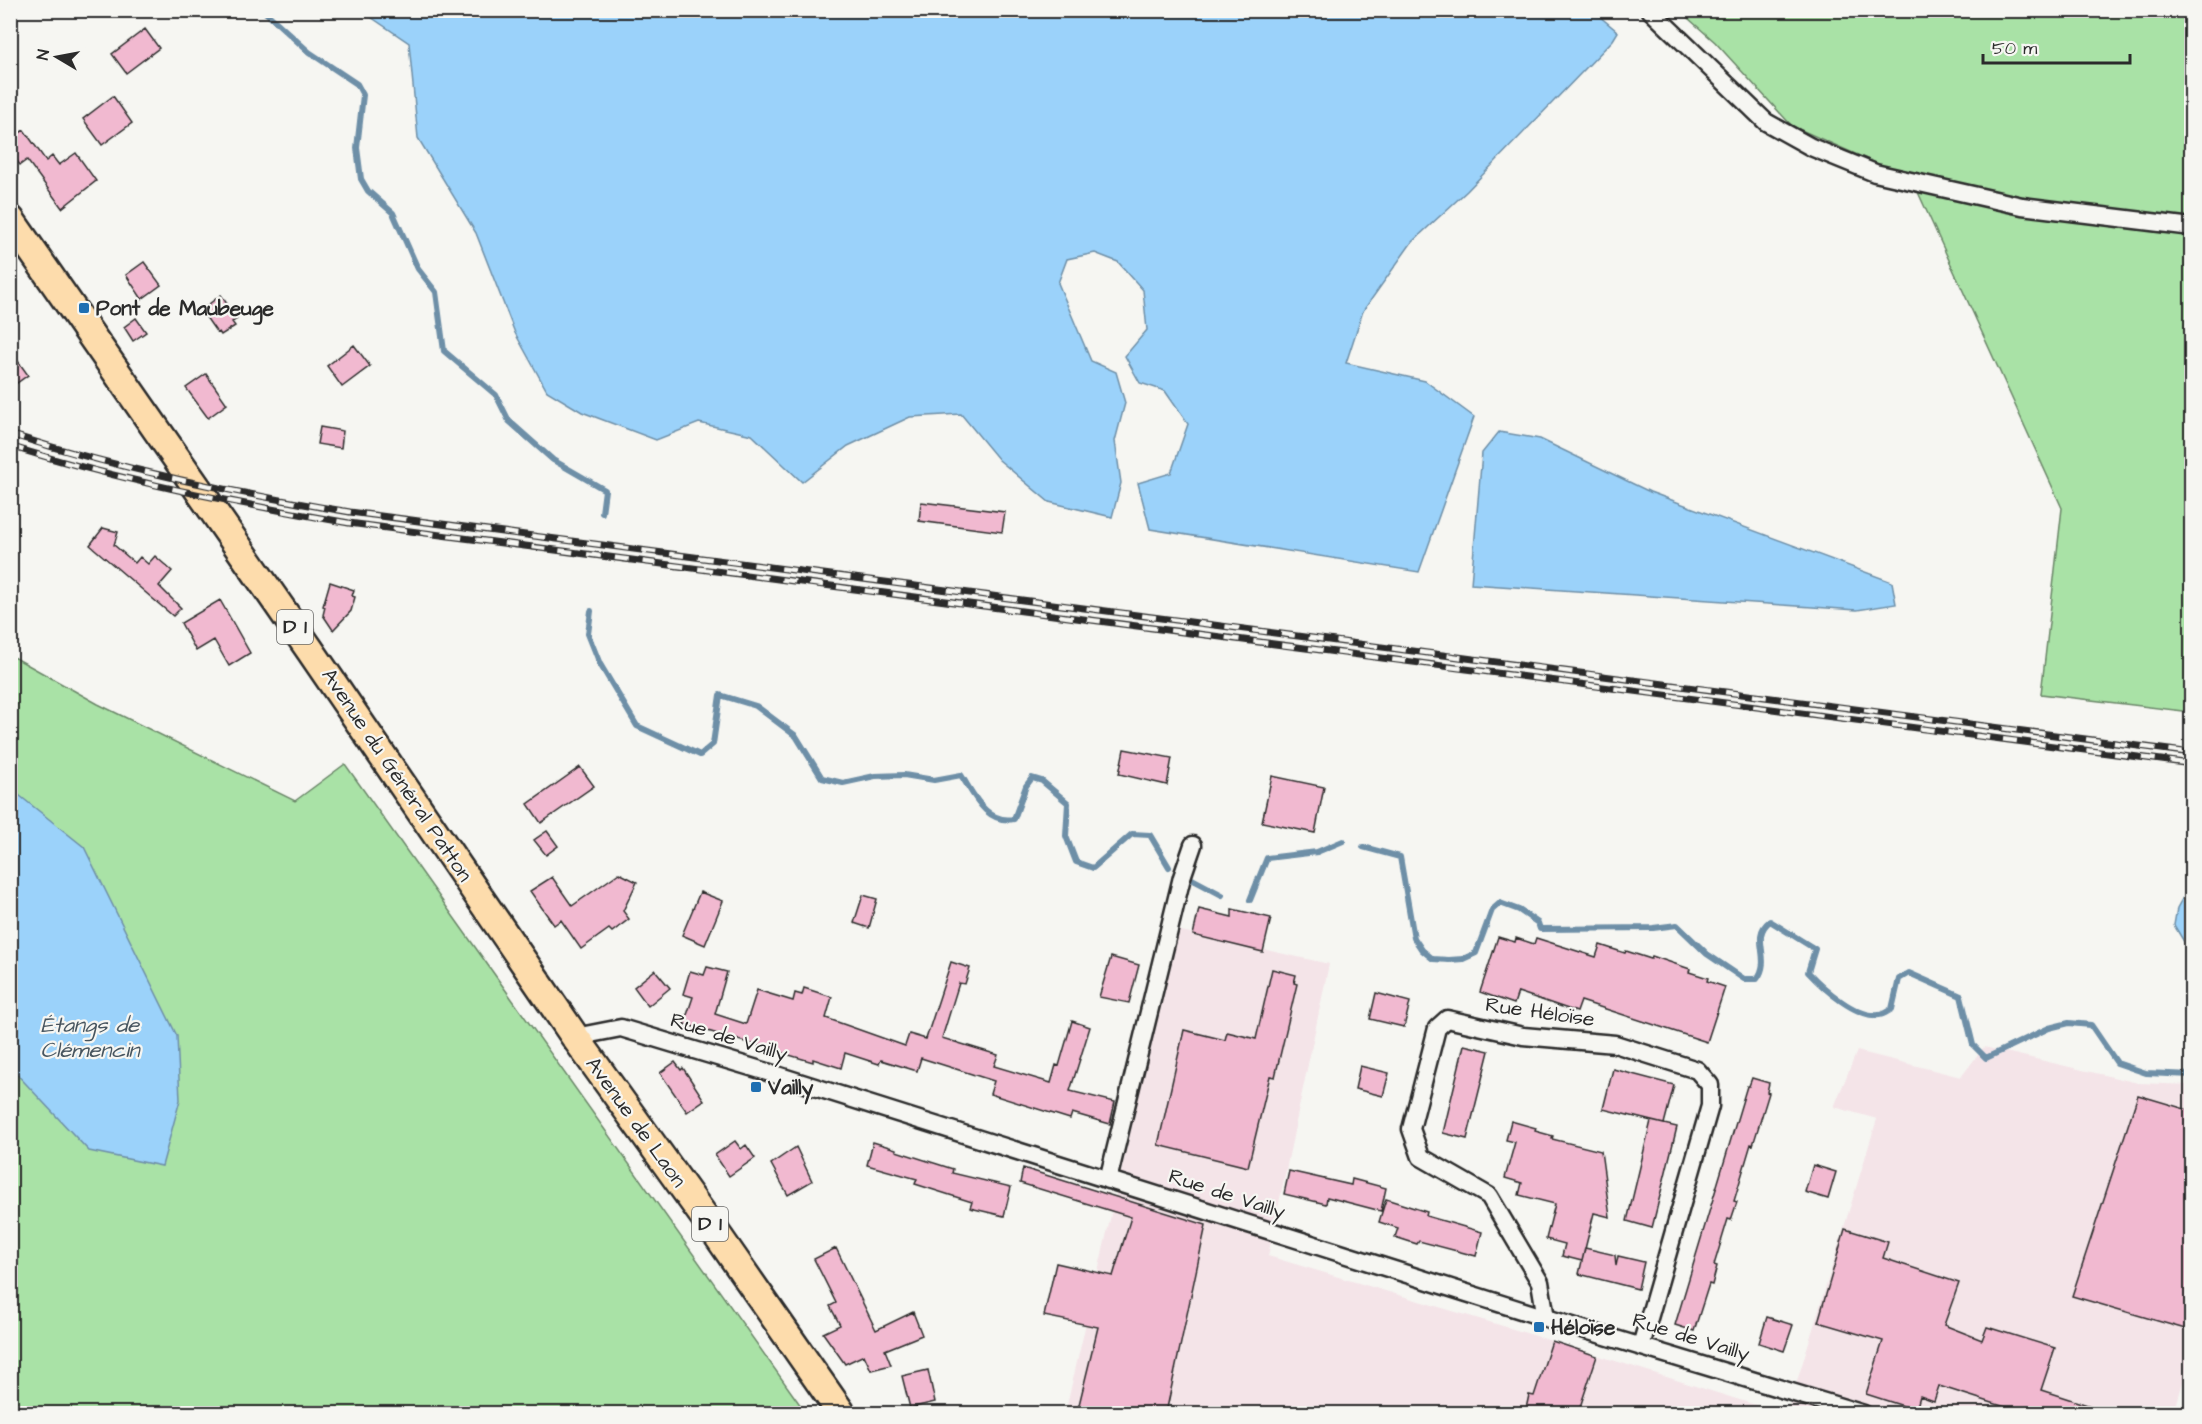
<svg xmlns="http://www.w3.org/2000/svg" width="2202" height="1424" viewBox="0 0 2202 1424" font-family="'Architects Daughter',sans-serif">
<rect width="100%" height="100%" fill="#f6f6f2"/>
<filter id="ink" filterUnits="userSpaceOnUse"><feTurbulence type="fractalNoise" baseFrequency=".0167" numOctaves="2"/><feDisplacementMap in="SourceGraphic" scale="12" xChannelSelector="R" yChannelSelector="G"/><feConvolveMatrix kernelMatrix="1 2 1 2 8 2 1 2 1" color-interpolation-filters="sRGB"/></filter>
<g filter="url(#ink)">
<!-- built -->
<path fill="#f4e4e8" d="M 1177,930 L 1329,964 L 1268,1256 L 1536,1336 L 1781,1413 L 1065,1414 Z
M 1984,1047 L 2138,1083 L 2191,1085 L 2191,1354 L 2174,1413 L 1787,1414 L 1877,1119 L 1834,1107 L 1857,1051 L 1961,1077 Z"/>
<!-- green -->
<path fill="#a9e2a6" stroke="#6a8668" stroke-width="1.5" d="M 1680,11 L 2191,11 L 2191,712 L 2041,694 L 2062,508 L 1912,179 L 1792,126 L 1715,42 Z
M 10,655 L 98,704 L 295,801 L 345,764 L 806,1413 L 11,1413 Z"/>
<!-- water -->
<path fill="#9bd2fa" stroke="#6e8fa7" stroke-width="1.5" d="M 1592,10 L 1618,32 L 1613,40 L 1467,191 L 1412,242 L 1363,311 L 1346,363 L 1425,381 L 1474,417 L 1419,572 L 1150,529 L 1138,483 L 1171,473 L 1188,424 L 1165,391 L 1140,383 L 1125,356 L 1147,330 L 1143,290 L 1118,262 L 1095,253 L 1067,259 L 1058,283 L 1091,361 L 1116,372 L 1125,403 L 1115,441 L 1121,483 L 1112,517 L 1049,502 L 999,460 L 961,414 L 910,417 L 848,446 L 802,482 L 752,435 L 699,423 L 656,440 L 582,412 L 547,391 L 515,333 L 476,233 L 418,138 L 409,43 L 362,11 Z
M 1499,432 L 1540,439 L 1650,492 L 1892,582 L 1896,604 L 1857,610 L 1471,584 L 1482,453 Z
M 10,788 L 84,847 L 177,1036 L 180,1100 L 162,1166 L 89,1151 L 11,1068 Z
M 2191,883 L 2191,946 L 2186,945 L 2174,925 L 2177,908 Z"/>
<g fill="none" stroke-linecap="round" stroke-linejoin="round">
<!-- stream -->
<path stroke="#6e8fa7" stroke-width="6" d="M 263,10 L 309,52 L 357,84 L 363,95 L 357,148 L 361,179 L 368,191 L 393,213 L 418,269 L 436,292 L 444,351 L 496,395 L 509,421 L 553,460 L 605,490 L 602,513
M 591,611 L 588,634 L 600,664 L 637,726 L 700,755 L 713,744 L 720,695 L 756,706 L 796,736 L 822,778 L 843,783 L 875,776 L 904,775 L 934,780 L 961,775 C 974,795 986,824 1014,819 L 1026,786 L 1032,778 L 1042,781 L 1068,803 L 1066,836 L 1076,862 L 1093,868 L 1132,834 L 1150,835 L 1169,867
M 1363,847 L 1400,857 L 1414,938 L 1422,950 L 1433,959 L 1449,960 L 1463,959 L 1476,953 L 1492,910 L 1500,903 L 1519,910 L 1538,923 L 1540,929 L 1653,928 L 1677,925 L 1707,954 L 1744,979 L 1757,979 C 1773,958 1749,937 1770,921 L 1815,949 L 1808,972 C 1823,988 1856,1018 1879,1015 C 1883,1015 1888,1011 1892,1009 L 1899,979 L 1909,973 L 1961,996 L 1973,1045 L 1986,1058 L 2049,1028 L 2069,1023 L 2091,1025 L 2117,1063 L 2146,1073 L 2192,1075
M 1190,878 L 1222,895
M 1250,900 L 1267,858 L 1317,852 L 1343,841"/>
</g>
<!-- building -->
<path fill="#f1b9d0" stroke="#2b2b2b" stroke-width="1.5" d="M 145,29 L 159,48 L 126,73 L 112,54 Z
M 113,96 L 132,123 L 102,145 L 83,119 Z
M 24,130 L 46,161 L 52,156 L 59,165 L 76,153 L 96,181 L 62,208 L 27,160 L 20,165 L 10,152 L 10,139 Z
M 144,262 L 161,285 L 142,299 L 126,275 Z
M 221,295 L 237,319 L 232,322 L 235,326 L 221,335 L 219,332 L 217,333 L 201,310 Z
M 136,318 L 146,332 L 133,341 L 124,327 Z
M 354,345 L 370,366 L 342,387 L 327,366 Z
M 10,350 L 28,375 L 10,388 Z
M 206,374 L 227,404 L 208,418 L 186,388 Z
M 320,427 L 343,431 L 341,448 L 317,444 Z
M 921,502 L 1005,512 L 1002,532 L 919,521 Z
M 103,528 L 118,532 L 114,545 L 135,563 L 140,557 L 148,564 L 155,556 L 172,571 L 159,586 L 181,608 L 173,616 L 90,545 Z
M 330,582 L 354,590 L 352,596 L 355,597 L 351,611 L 333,630 L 323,615 L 325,607 L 323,606 Z
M 220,600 L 250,653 L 229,666 L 214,640 L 196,651 L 181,623 Z
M 1124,749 L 1172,758 L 1167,785 L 1119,774 Z
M 580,767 L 594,786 L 541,823 L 528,804 Z
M 1272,776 L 1324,787 L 1315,833 L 1262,822 Z
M 547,831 L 558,846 L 546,855 L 534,840 Z
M 619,873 L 637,882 L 623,911 L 629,919 L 612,932 L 609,929 L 581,949 L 561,920 L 554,925 L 530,891 L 552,877 L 572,906 Z
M 700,892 L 723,901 L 705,945 L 682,935 Z
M 863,895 L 877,899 L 869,928 L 854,923 Z
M 1199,909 L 1232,917 L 1232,909 L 1271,918 L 1263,952 L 1193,935 Z
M 1498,937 L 1515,942 L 1516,938 L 1534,944 L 1536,938 L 1596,957 L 1600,945 L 1625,953 L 1626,951 L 1651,959 L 1652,956 L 1690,969 L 1689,972 L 1708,978 L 1707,981 L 1725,987 L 1707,1042 L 1581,1001 L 1577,1012 L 1518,992 L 1514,1004 L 1480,992 Z
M 1111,957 L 1139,965 L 1129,1003 L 1099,997 Z
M 951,962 L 970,968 L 965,984 L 959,983 L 942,1038 L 998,1055 L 994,1066 L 1051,1083 L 1056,1065 L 1059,1066 L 1072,1021 L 1090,1027 L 1070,1091 L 1115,1102 L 1110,1124 L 1072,1113 L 1070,1119 L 990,1094 L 994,1081 L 921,1058 L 917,1071 L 881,1060 L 879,1064 L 845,1053 L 841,1068 L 813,1059 L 813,1062 L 684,1024 L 693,997 L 683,994 L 690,971 L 704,975 L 707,967 L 727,972 L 715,1014 L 746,1024 L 757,990 L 793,1001 L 795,993 L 802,995 L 804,988 L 832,997 L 826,1018 L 905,1046 L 909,1034 L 926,1039 Z
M 1272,969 L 1296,975 L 1294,983 L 1297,984 L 1275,1077 L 1270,1076 L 1248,1167 L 1158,1145 L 1184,1030 L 1225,1040 L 1227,1032 L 1256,1039 Z
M 655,970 L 670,988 L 648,1006 L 634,987 Z
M 1376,993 L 1410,1002 L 1404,1027 L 1370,1019 Z
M 1464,1045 L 1489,1051 L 1467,1139 L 1443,1133 Z
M 675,1062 L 681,1070 L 683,1068 L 704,1100 L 687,1112 L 660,1073 Z
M 1360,1066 L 1389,1073 L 1383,1096 L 1355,1089 Z
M 1613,1069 L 1674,1085 L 1664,1124 L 1603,1109 Z
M 1752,1078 L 1769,1083 L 1767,1092 L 1769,1093 L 1753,1145 L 1751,1144 L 1734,1201 L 1737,1202 L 1731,1220 L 1728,1219 L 1714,1265 L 1717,1266 L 1712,1285 L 1709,1284 L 1694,1331 L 1675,1325 L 1747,1086 L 1749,1086 Z
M 2138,1095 L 2192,1111 L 2192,1331 L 2072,1296 Z
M 1511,1121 L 1536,1128 L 1535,1131 L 1553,1136 L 1552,1139 L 1601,1151 L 1610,1217 L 1594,1213 L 1582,1261 L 1562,1256 L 1565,1244 L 1546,1239 L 1555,1204 L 1519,1195 L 1522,1183 L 1505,1178 L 1515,1142 L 1506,1140 Z
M 1651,1121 L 1677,1127 L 1652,1228 L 1627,1221 Z
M 735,1141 L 741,1149 L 746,1145 L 755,1158 L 729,1176 L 715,1155 Z
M 873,1142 L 896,1149 L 896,1151 L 953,1169 L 952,1173 L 1011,1187 L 1004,1216 L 970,1208 L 972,1202 L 915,1184 L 917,1179 L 867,1165 Z
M 796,1147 L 812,1181 L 788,1195 L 771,1164 Z
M 1813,1165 L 1836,1172 L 1828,1199 L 1805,1192 Z
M 1023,1168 L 1206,1225 L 1166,1413 L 1077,1413 L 1098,1327 L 1044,1316 L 1056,1263 L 1113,1276 L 1131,1217 L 1020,1183 Z
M 1289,1171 L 1351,1185 L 1352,1179 L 1386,1188 L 1381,1211 L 1327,1197 L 1326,1204 L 1284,1194 Z
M 1386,1199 L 1427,1212 L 1426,1216 L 1482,1232 L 1476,1256 L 1419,1241 L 1417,1244 L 1395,1237 L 1398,1228 L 1379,1222 Z
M 1845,1229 L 1888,1242 L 1883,1258 L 1959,1283 L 1944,1325 L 1982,1340 L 1987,1327 L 2055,1348 L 2041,1390 L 2103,1410 L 2102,1413 L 2024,1413 L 1939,1386 L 1934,1401 L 1920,1396 L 1916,1410 L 1866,1394 L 1883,1341 L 1818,1322 Z
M 836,1248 L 876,1330 L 913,1312 L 922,1335 L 885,1350 L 891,1365 L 871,1370 L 864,1355 L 845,1364 L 823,1333 L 840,1325 L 830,1306 L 836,1303 L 814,1259 Z
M 1585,1248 L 1615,1255 L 1616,1266 L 1618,1256 L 1644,1262 L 1638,1289 L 1579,1274 Z
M 1767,1317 L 1793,1325 L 1784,1351 L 1759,1343 Z
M 1552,1341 L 1597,1356 L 1578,1413 L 1525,1413 L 1529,1395 L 1534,1396 Z
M 928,1370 L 935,1402 L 910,1408 L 902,1376 Z"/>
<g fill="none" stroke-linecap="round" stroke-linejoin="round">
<defs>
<path id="minor" d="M 1650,10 L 1766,122 L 1811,147 L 1875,173 L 2022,206 L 2192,227
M 575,1037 L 621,1028 L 764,1071 L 1546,1318 L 1864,1414
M 1108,1180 L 1182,877 L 1193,845
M 1546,1318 L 1540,1282 L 1489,1196 L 1421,1157 L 1411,1129 L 1437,1028 L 1447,1019 L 1523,1036 L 1615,1044 L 1697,1070 L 1710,1085 L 1710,1106 L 1641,1346"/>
<path id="primary" d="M 10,219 L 310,650 L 575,1037 L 716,1233 L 842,1414"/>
</defs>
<!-- minor casing -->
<use href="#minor" stroke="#2b2b2b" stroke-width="21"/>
<!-- primary casing -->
<use href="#primary" stroke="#2b2b2b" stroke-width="32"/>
<!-- minor -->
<use href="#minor" stroke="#f6f6f2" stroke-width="16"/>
<!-- primary -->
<use href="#primary" stroke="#fddcac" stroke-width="27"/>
<defs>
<path id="rail" d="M 10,434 C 122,470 236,493 350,512 L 2192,753
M 10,446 C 121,481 235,503 349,523 L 2192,764"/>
</defs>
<!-- rail casing -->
<use href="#rail" stroke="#2b2b2b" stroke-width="7"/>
<!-- rail -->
<use href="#rail" stroke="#f6f6f2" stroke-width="4.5" stroke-dasharray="14" stroke-linecap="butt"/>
</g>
</g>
<!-- markers -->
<g fill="#1f6fb2" stroke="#f6f6f2" stroke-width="2">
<rect x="78" y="302" width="12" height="12" rx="3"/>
<rect x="750" y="1081" width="12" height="12" rx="3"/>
<rect x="1533" y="1321" width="12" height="12" rx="3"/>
</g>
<g text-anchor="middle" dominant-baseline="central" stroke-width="4.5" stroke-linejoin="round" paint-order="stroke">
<!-- shield labels -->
<g fill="#f6f6f2" stroke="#686867" stroke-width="1.5">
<rect x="277" y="610" width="36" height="34" rx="4.5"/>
<rect x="692" y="1207" width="36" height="34" rx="4.5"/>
</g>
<g font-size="20" font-weight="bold" fill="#2b2b2b">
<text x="295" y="627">D 1</text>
<text x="710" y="1224">D 1</text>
</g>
<!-- poi labels -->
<g font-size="21" font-weight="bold" fill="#2b2b2b" stroke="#f6f6f2" text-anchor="start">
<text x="96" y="308">Pont de Maubeuge</text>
<text x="768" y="1087">Vailly</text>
<text x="1551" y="1327">Héloïse</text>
</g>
<!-- street labels -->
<g font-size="21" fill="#2b2b2b" stroke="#f6f6f2">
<text transform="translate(397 775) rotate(56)">Avenue du Général Patton</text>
<text transform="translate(1540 1012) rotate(8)">Rue Héloïse</text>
<text transform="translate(729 1037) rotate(17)">Rue de Vailly</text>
<text transform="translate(636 1122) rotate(54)">Avenue de Laon</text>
<text transform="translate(1227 1194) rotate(18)">Rue de Vailly</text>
<text transform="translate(1691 1337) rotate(17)">Rue de Vailly</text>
</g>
<!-- water labels -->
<g font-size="22" font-style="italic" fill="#47555f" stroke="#f6f6f2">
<text x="90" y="1025">Étangs de<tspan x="90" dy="25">Clémencin</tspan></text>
</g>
</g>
<!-- margin -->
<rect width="2202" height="1424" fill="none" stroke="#f6f6f2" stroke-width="36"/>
<rect x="18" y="18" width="2166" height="1388" fill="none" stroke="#2b2b2b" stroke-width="2" filter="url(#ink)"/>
<!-- north arrow -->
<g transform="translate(57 57) rotate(280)" stroke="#f6f6f2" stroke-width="4.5" paint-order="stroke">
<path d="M0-4.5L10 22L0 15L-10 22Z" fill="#2b2b2b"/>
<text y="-9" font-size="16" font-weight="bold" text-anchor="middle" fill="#2b2b2b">N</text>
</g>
<!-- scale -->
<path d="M1983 54v9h147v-9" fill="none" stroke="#2b2b2b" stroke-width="3"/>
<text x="1992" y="54" font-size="18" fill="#2b2b2b" stroke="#f6f6f2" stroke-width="4.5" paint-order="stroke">50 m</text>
</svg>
